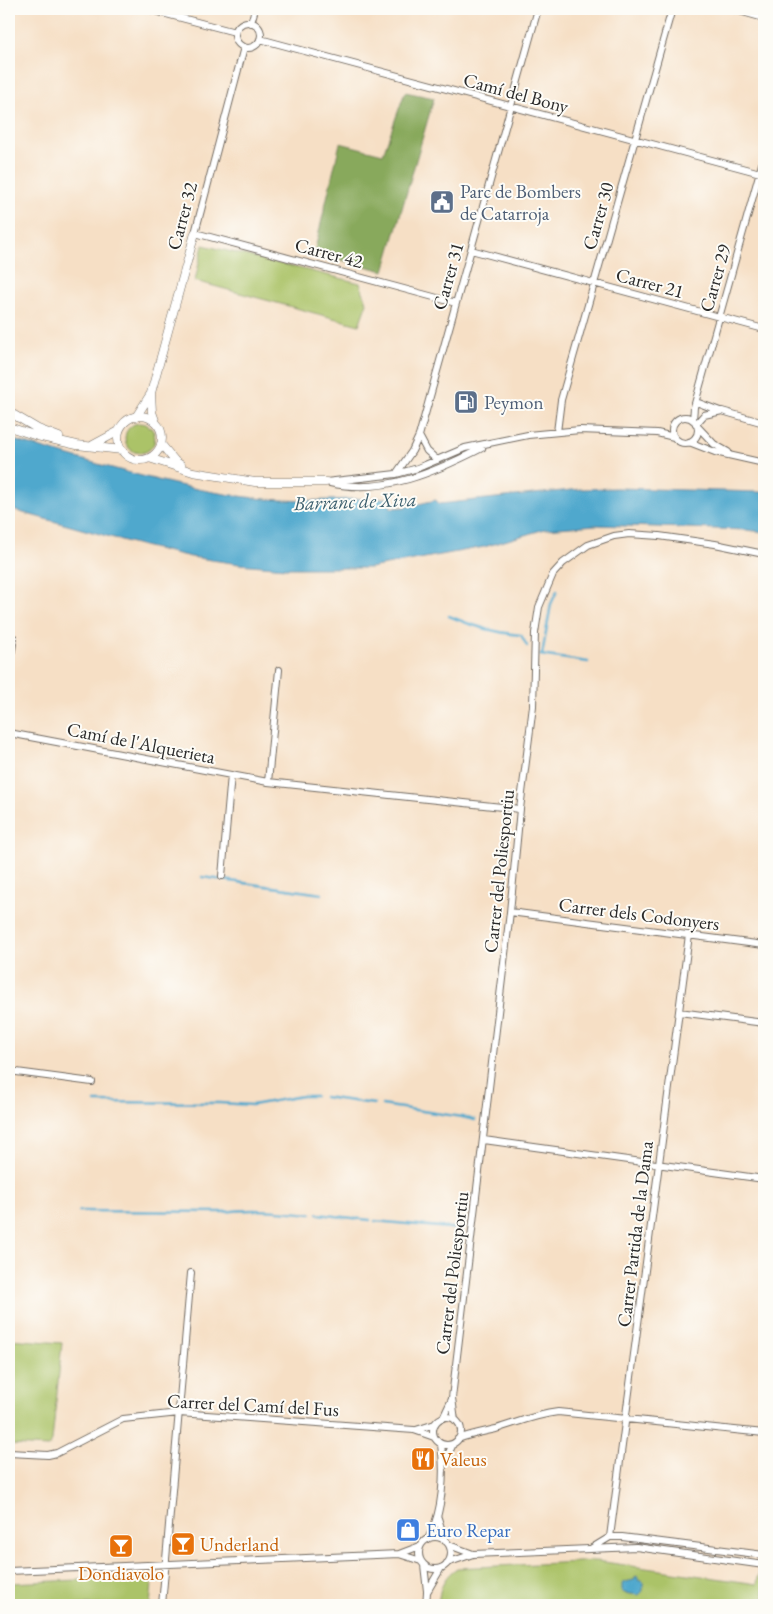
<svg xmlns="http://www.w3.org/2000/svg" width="773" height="1614" viewBox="0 0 773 1614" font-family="'EB Garamond',serif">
<rect width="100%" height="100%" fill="#fdfcf7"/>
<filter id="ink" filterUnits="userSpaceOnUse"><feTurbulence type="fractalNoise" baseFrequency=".02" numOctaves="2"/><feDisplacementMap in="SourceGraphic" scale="10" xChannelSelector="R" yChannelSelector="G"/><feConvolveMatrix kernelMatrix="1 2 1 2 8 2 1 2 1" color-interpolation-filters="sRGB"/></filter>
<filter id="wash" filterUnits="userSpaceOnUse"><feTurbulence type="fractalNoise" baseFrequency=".0096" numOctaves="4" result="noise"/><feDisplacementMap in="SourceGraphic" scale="20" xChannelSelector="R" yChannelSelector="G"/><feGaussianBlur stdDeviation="1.12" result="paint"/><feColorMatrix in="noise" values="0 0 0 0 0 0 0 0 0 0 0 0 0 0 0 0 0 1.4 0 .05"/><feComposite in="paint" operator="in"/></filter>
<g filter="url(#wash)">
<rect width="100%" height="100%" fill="#f6dfc5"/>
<!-- green -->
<path fill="#abc368" stroke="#6b774a" d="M 203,245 L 360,283 L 367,303 L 359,325 L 195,281 Z
M125 438a15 15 0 1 1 30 0a15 15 0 1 1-30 0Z
M 9,1339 L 62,1343 L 52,1441 L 49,1447 L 9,1445 Z
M 597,1561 L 757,1584 L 759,1572 L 764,1573 L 764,1605 L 438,1605 C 440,1588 442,1578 457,1568 Z
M 148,1577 L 152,1584 L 150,1605 L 9,1605 L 9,1583 Z"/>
<!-- forest -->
<path fill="#88a95c" stroke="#5a6a44" d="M 405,92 L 434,98 L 384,271 L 314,253 L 340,143 L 383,154 Z"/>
<!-- water -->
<path fill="#50a8cd" stroke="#3e6a7c" d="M 9,439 C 96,462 192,496 282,500 C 317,502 353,498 389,498 L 391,508 L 405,507 L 436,500 L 439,504 L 581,489 L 617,488 L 760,492 L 764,493 L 764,532 L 746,530 L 596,525 L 545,529 L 484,547 L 370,568 L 286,568 L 239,564 L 191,557 L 143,546 L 9,509 Z
M 636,1576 L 638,1577 L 638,1580 L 643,1582 L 643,1591 L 639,1595 L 624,1593 L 622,1591 L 622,1584 L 625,1582 L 634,1580 Z"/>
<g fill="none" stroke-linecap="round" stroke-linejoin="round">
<!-- stream -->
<path stroke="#50a8cd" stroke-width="2.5" d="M 449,616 C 472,626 495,633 521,635 L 527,646
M 540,655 L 588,662
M 542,655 L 551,604 L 557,591
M 202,877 L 322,894
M 324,1097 L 374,1104
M 95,1102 L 220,1103 L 252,1105 L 302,1096 L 315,1096
M 382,1105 L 462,1117 L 475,1120
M 79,1211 L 223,1212 C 252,1208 282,1211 311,1214
M 318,1214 L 370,1220
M 375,1221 L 461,1229"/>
</g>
</g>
<g filter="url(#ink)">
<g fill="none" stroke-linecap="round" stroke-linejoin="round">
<defs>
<path id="minor" d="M 147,9 L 235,32
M 732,9 L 764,18
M235 35a13 13 0 1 1 26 0a13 13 0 1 1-26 0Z
M 251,23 L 255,9
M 260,39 L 764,174
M 244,47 L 195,233 L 456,303
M 471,250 L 764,329
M 696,402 L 720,411
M672 430a13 13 0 1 1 26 0a13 13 0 1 1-26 0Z
M 693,420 L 694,407 L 764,157
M 696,424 L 704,415 L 722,411 L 764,423
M 698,427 L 714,444 L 728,452
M 557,432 L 561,400 L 672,9
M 419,436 L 427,451 L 437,460
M 689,442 L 715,452 L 764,463
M 396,474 L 412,451 L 419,436 L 538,9
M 326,482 L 396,474 L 418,468 L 465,448 L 528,435 L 580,430 L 657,433 L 674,437
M 330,483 C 384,495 435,472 482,448
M 9,667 L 14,638
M 9,733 L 268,782 L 520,809
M 268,782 L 279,670
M 222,876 L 231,775
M 510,912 L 764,945
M 679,1012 L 764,1023
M 9,1071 L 92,1082
M 484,1140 L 764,1179
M433 1431a14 14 0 1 1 28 0a14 14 0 1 1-28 0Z
M 443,1418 L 452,1399
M 455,1420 L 452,1398 L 510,912 L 520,809 L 533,706 L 535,633 L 539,607 L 553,574 L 563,563 L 588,545 L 614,536 L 629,534 L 659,536 L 715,544 L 764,554
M 416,1430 L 435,1424
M 458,1439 C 471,1434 483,1432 496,1429 C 519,1422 534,1415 558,1412 L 764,1433
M 9,1453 L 48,1455 L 57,1453 L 123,1419 L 179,1413 L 414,1430 L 434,1437
M 444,1463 L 453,1444
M 438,1518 L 445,1541
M419 1553a16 16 0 1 1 32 0a16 16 0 1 1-32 0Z
M 610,1537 L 689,935
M 428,1539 C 443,1513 445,1473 441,1444
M 449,1545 L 473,1554
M 592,1548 L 610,1537 L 622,1537 L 764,1555
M 399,1554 L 421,1561
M 447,1563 L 473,1554 L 636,1547 L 764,1565
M 424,1565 L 427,1591
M 9,1571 L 399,1554 L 420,1546
M 162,1605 L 191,1273
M 426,1605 L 427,1592 L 441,1568"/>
<path id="tertiary" d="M 9,412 L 38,429 L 59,437
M118 438a22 22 0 1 1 44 0a22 22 0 1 1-44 0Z
M 136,417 L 150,395
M 156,423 L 152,412 L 151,393 L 195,233
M 9,427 L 37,436 L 77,445 L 122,450
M 161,444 L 175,461 L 181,465
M 93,445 L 119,431
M 149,458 L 193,472 L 255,482 L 326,482"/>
</defs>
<!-- minor casing -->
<use href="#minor" stroke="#726a61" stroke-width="8"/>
<!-- tertiary casing -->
<use href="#tertiary" stroke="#726a61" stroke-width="9"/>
<!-- minor -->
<use href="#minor" stroke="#fff" stroke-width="6"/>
<!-- tertiary -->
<use href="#tertiary" stroke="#fff" stroke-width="8"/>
</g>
</g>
<!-- icons -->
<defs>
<symbol id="civic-square" viewBox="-11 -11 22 22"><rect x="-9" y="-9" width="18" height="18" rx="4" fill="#5c6f8a" stroke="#fdfcf7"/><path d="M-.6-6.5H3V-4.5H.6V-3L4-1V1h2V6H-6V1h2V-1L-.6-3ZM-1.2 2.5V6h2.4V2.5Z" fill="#fff"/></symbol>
<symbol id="fuel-square" viewBox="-11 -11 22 22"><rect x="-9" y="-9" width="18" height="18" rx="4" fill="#5c6f8a" stroke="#fdfcf7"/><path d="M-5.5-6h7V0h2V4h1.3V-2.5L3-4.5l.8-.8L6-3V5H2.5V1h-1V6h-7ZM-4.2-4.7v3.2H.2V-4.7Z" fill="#fff"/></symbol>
<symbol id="restaurant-square" viewBox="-11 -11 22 22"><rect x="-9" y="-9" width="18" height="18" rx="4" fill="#e8710a" stroke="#fdfcf7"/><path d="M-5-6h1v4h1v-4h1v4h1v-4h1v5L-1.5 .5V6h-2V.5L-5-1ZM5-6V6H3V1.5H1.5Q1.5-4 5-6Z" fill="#fff"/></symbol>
<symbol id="shop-square" viewBox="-11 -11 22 22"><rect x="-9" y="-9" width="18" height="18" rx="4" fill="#3f7fe0" stroke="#fdfcf7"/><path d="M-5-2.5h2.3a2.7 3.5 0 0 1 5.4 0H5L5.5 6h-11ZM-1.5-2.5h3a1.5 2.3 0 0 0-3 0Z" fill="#fff"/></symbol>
<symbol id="bar-square" viewBox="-11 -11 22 22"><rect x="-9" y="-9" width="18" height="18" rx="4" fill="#e8710a" stroke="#fdfcf7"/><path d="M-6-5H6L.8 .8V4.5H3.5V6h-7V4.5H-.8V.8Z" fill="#fff"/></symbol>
</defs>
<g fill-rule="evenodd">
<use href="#civic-square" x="428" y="188" width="28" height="28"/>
<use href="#fuel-square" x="452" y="388" width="28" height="28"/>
<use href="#restaurant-square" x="409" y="1445" width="28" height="28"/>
<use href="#shop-square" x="394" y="1516" width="28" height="28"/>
<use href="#bar-square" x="169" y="1530" width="28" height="28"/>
<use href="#bar-square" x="107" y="1532" width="28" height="28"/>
</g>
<g text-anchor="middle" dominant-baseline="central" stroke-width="4" stroke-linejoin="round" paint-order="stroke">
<!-- street labels -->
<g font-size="19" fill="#2b2b2b" stroke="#fdfcf7">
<text transform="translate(516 93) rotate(15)">Camí del Bony</text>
<text transform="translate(182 216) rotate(-75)">Carrer 32</text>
<text transform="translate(598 216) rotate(-74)">Carrer 30</text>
<text transform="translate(329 253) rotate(15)">Carrer 42</text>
<text transform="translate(448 276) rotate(-74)">Carrer 31</text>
<text transform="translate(715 278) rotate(-74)">Carrer 29</text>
<text transform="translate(650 283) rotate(15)">Carrer 21</text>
<text transform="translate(141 743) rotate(11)">Camí de l'Alquerieta</text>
<text transform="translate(499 871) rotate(-84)">Carrer del Poliesportiu</text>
<text transform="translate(639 914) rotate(7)">Carrer dels Codonyers</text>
<text transform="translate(635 1234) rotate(-83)">Carrer Partida de la Dama</text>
<text transform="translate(452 1273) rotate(-83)">Carrer del Poliesportiu</text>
<text transform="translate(253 1405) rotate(3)">Carrer del Camí del Fus</text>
</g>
<!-- service labels -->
<g font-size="19" fill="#4e5e75" stroke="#fdfcf7" text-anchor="start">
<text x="460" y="191">Parc de Bombers<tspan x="460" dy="22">de Catarroja</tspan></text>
<text x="484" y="402">Peymon</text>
</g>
<!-- food labels -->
<g font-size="19" fill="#c56008" stroke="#fdfcf7" text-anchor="start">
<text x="440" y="1459">Valeus</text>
<text x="200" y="1544">Underland</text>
<text x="121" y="1573" text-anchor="middle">Dondiavolo</text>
</g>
<!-- shop labels -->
<g font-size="19" fill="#366cbe" stroke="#fdfcf7" text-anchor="start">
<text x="426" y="1530">Euro Repar</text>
</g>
<!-- water labels -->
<g font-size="20" font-style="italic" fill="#3a5d6c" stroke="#fdfcf7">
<text transform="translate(355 501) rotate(-2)">Barranc de Xiva</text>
</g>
</g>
<!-- margin -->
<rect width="773" height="1614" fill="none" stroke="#fdfcf7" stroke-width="30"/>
</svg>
